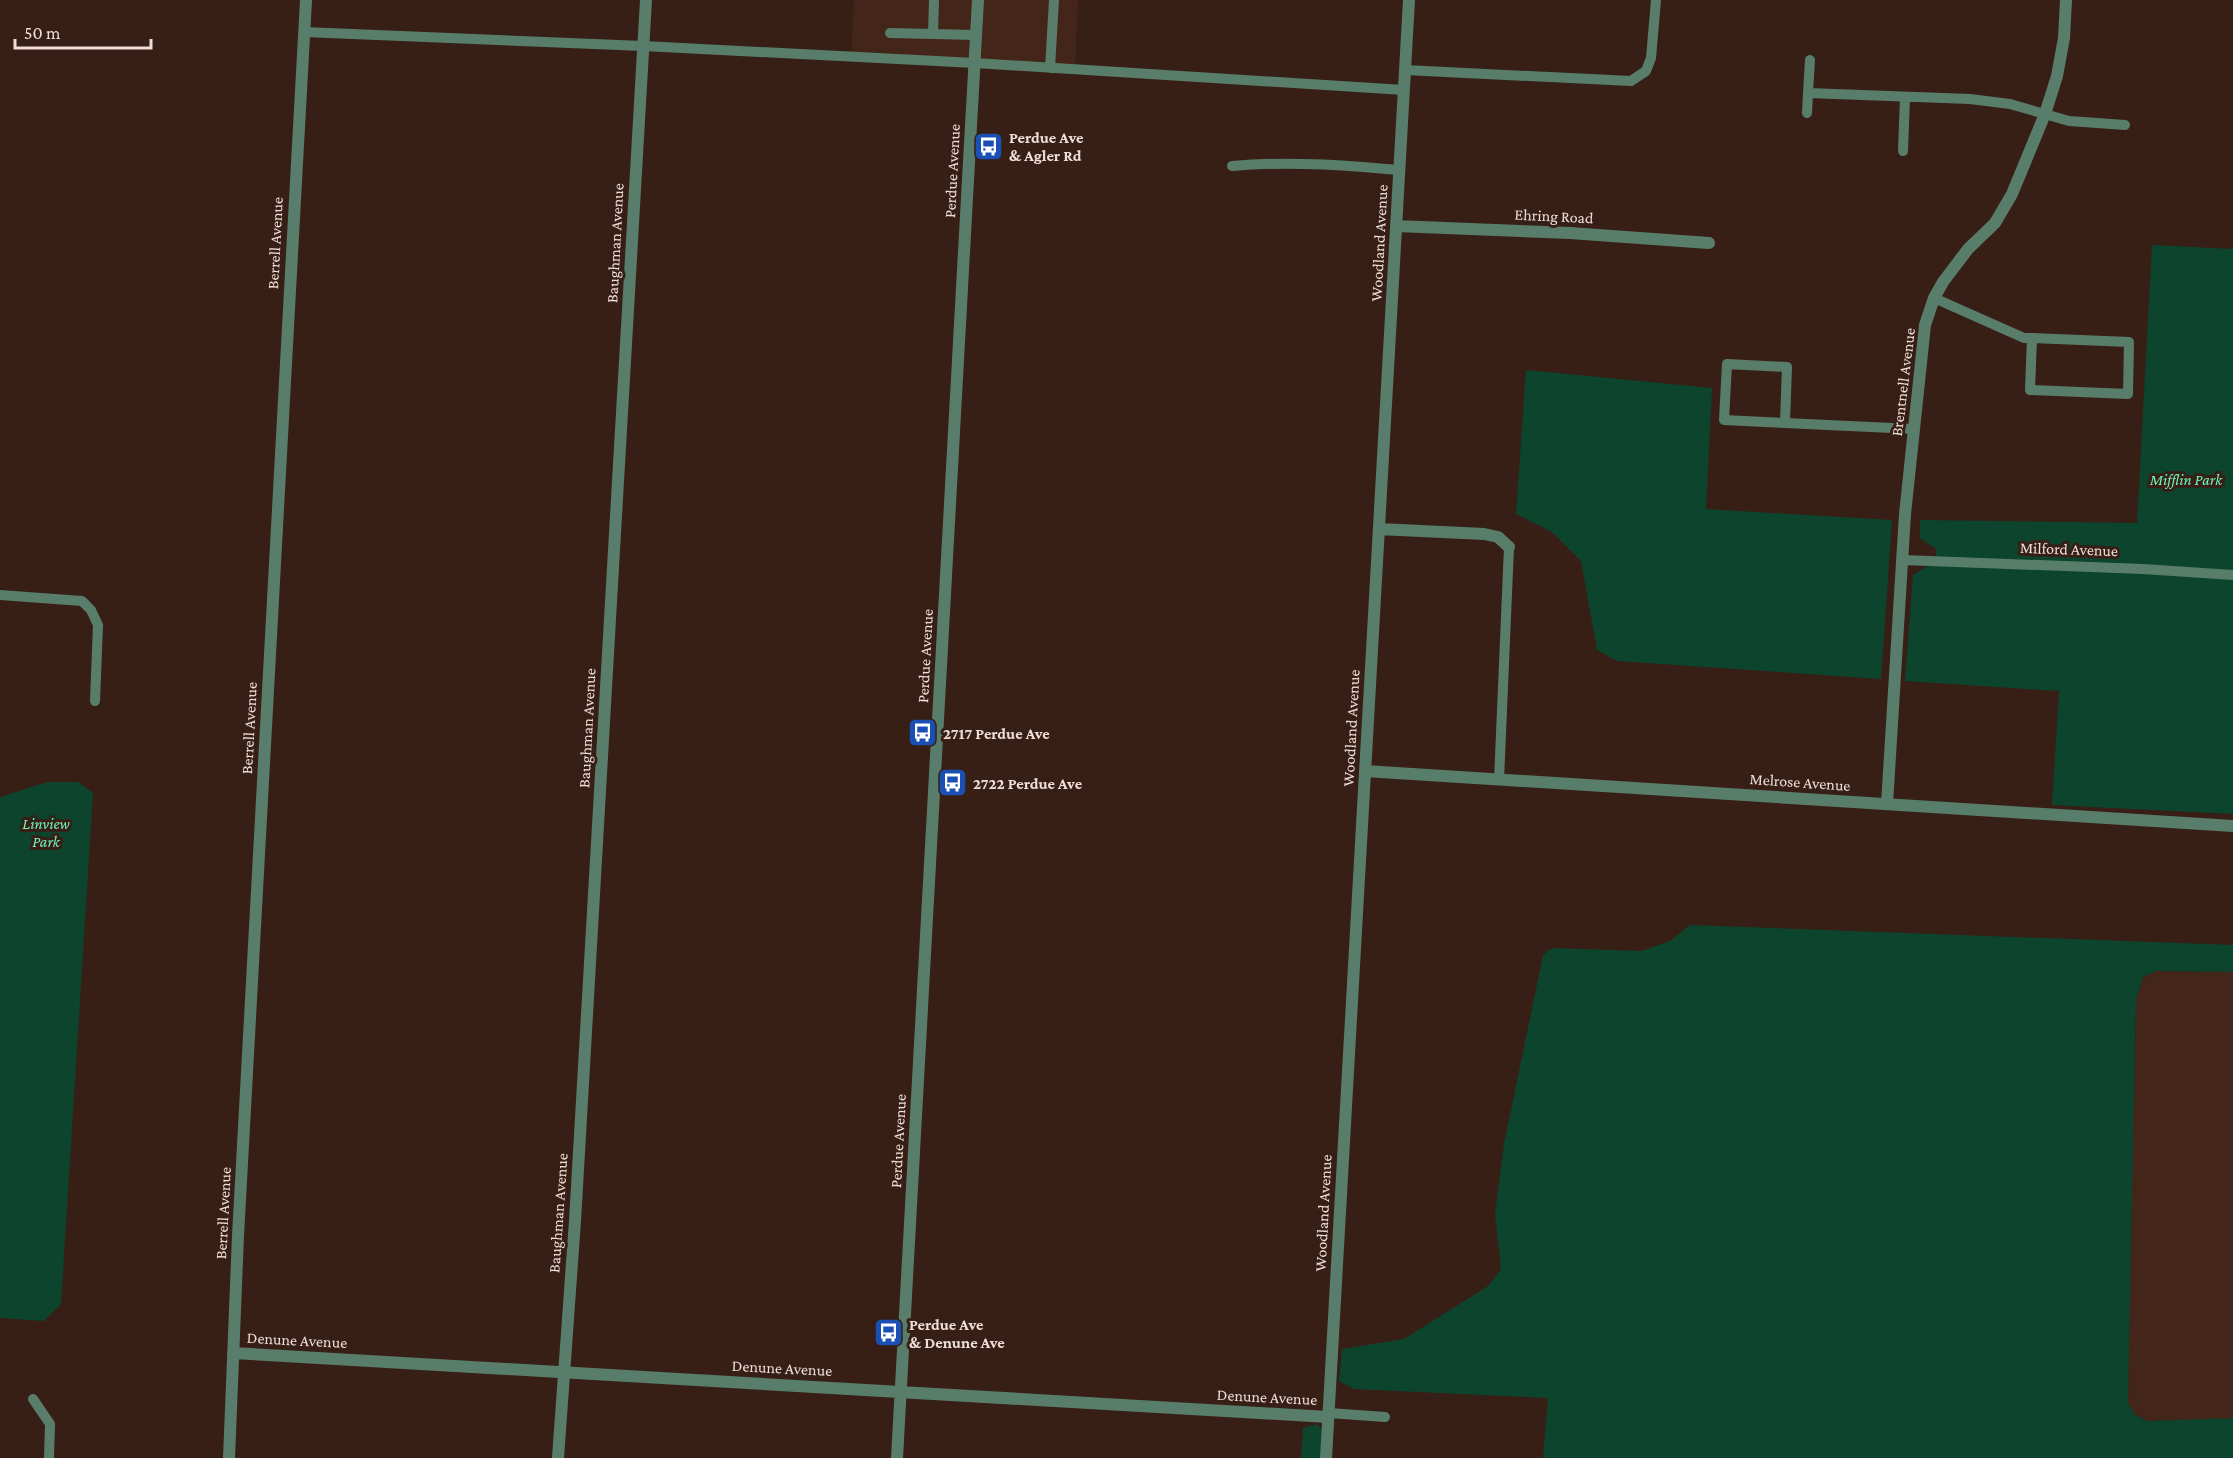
<svg xmlns="http://www.w3.org/2000/svg" width="2233" height="1458" viewBox="0 0 2233 1458" font-family="'Crimson Pro',serif">
<rect width="100%" height="100%" fill="#371f16"/>
<!-- built -->
<path fill="#44251a" d="M 854,0 L 1078,0 L 1075,70 L 851,58 Z
M 2156,971 L 2233,972 L 2233,1418 L 2148,1421 L 2135,1415 L 2128,1402 L 2136,1000 L 2143,977 Z"/>
<!-- green -->
<path fill="#0c442e" d="M 2152,245 L 2233,249 L 2233,814 L 2052,805 L 2059,691 L 1905,681 L 1913,575 L 1936,561 L 1936,549 L 1920,538 L 1920,520 L 2137,523 Z
M 1526,370 L 1712,388 L 1706,509 L 1892,520 L 1881,679 L 1617,661 L 1597,650 L 1581,561 L 1552,532 L 1516,514 Z
M 48,782 L 78,782 L 93,793 L 61,1304 L 44,1321 L 0,1318 L 0,797 Z
M 1690,925 L 2233,945 L 2233,972 L 2156,971 L 2143,977 L 2136,1000 L 2128,1402 L 2135,1415 L 2148,1421 L 2233,1418 L 2233,1458 L 1543,1458 L 1548,1398 L 1354,1389 L 1339,1381 L 1342,1349 L 1404,1339 L 1488,1286 L 1501,1269 L 1495,1214 L 1504,1144 L 1543,955 L 1552,948 L 1641,951 L 1670,941 Z
M 1317,1424 L 1324,1432 L 1324,1458 L 1301,1458 L 1303,1428 Z"/>
<g fill="none" stroke-linecap="round" stroke-linejoin="round">
<!-- service -->
<path stroke="#587e6b" stroke-width="10" d="M 304,32 L 643,46 L 975,63 L 1404,90
M 890,33 L 976,35
M 933,34 L 934,0
M 1810,60 L 1808,93 L 1970,99 L 2010,104 L 2069,121 L 2125,125
M 1050,68 L 1054,0
M 1405,70 L 1631,81 L 1646,71 L 1651,58 L 1656,0
M 1807,113 L 1808,93
M 1903,151 L 1905,97
M 1232,166 C 1288,161 1343,165 1399,170
M 1934,298 L 2024,338 L 2032,338 L 2129,342 L 2128,394 L 2030,390 L 2032,338
M 1785,423 L 1724,420 L 1727,364 L 1787,367 L 1785,423 L 1914,429
M 1903,560 L 2143,569 L 2233,575
M 0,595 L 82,601 L 91,610 L 98,625 L 95,701
M 1499,780 L 1509,547
M 33,1399 L 50,1424 L 49,1458
M 1329,1413 L 1385,1417"/>
<!-- minor -->
<path stroke="#587e6b" stroke-width="12" d="M 1396,226 L 1570,233 L 1709,243
M 1379,529 L 1484,534 L 1498,537 L 1509,547
M 1365,771 L 2233,826
M 1887,804 L 1905,514 L 1925,325 L 1934,298 L 1943,282 L 1968,249 L 1995,223 L 2012,194 L 2045,114 L 2057,76 L 2064,38 L 2066,0
M 233,1353 L 1328,1417
M 229,1458 L 238,1236 L 306,0
M 558,1458 L 575,1221 L 646,0
M 897,1458 L 978,0
M 1326,1458 L 1409,0"/>
</g>
<!-- icons -->
<defs>
<symbol id="bus-square" viewBox="-11 -11 22 22"><rect x="-9" y="-9" width="18" height="18" rx="4" fill="#1a4fb4" stroke="#371f16"/><path d="M-5-6H5V4H4V6H2V4H-2V6H-4V4H-5ZM-3.5-4V0h7V-4ZM-3.5 1.2v1.5H-2V1.2ZM2 1.2v1.5H3.5V1.2Z" fill="#fff"/></symbol>
</defs>
<g fill-rule="evenodd">
<use href="#bus-square" x="972" y="130" width="33" height="33"/>
<use href="#bus-square" x="906" y="716" width="33" height="33"/>
<use href="#bus-square" x="936" y="766" width="33" height="33"/>
<use href="#bus-square" x="872" y="1316" width="33" height="33"/>
</g>
<g text-anchor="middle" dominant-baseline="central" stroke-width="6" stroke-linejoin="round" paint-order="stroke">
<!-- poi labels -->
<g font-size="16" font-weight="bold" fill="#efded8" stroke="#371f16" text-anchor="start">
<text x="1009" y="137">Perdue Ave<tspan x="1009" dy="18">&amp; Agler Rd</tspan></text>
<text x="943" y="733">2717 Perdue Ave</text>
<text x="973" y="783">2722 Perdue Ave</text>
<text x="909" y="1324">Perdue Ave<tspan x="909" dy="18">&amp; Denune Ave</tspan></text>
</g>
<!-- street labels -->
<g font-size="16" fill="#efded8" stroke="#371f16">
<text transform="translate(952 171) rotate(-87)">Perdue Avenue</text>
<text transform="translate(1554 216) rotate(3)">Ehring Road</text>
<text transform="translate(275 243) rotate(-87)">Berrell Avenue</text>
<text transform="translate(615 243) rotate(-87)">Baughman Avenue</text>
<text transform="translate(1379 243) rotate(-87)">Woodland Avenue</text>
<text transform="translate(1903 382) rotate(-83)">Brentnell Avenue</text>
<text transform="translate(2069 549) rotate(2)">Milford Avenue</text>
<text transform="translate(925 656) rotate(-87)">Perdue Avenue</text>
<text transform="translate(249 728) rotate(-87)">Berrell Avenue</text>
<text transform="translate(587 728) rotate(-87)">Baughman Avenue</text>
<text transform="translate(1351 728) rotate(-87)">Woodland Avenue</text>
<text transform="translate(1800 782) rotate(4)">Melrose Avenue</text>
<text transform="translate(898 1141) rotate(-87)">Perdue Avenue</text>
<text transform="translate(223 1213) rotate(-87)">Berrell Avenue</text>
<text transform="translate(558 1213) rotate(-86)">Baughman Avenue</text>
<text transform="translate(1323 1213) rotate(-87)">Woodland Avenue</text>
<text transform="translate(297 1340) rotate(3)">Denune Avenue</text>
<text transform="translate(782 1368) rotate(3)">Denune Avenue</text>
<text transform="translate(1267 1397) rotate(3)">Denune Avenue</text>
</g>
<!-- park labels -->
<g font-size="16" font-style="italic" fill="#71f4b9" stroke="#371f16">
<text x="2186" y="479">Mifflin Park</text>
<text x="46" y="823">Linview<tspan x="46" dy="18">Park</tspan></text>
</g>
</g>
<!-- scale -->
<path d="M15 39v9h136v-9" fill="none" stroke="#efded8" stroke-width="3"/>
<text x="24" y="39" font-size="18" fill="#efded8" stroke="#371f16" stroke-width="4.5" paint-order="stroke">50 m</text>
</svg>
